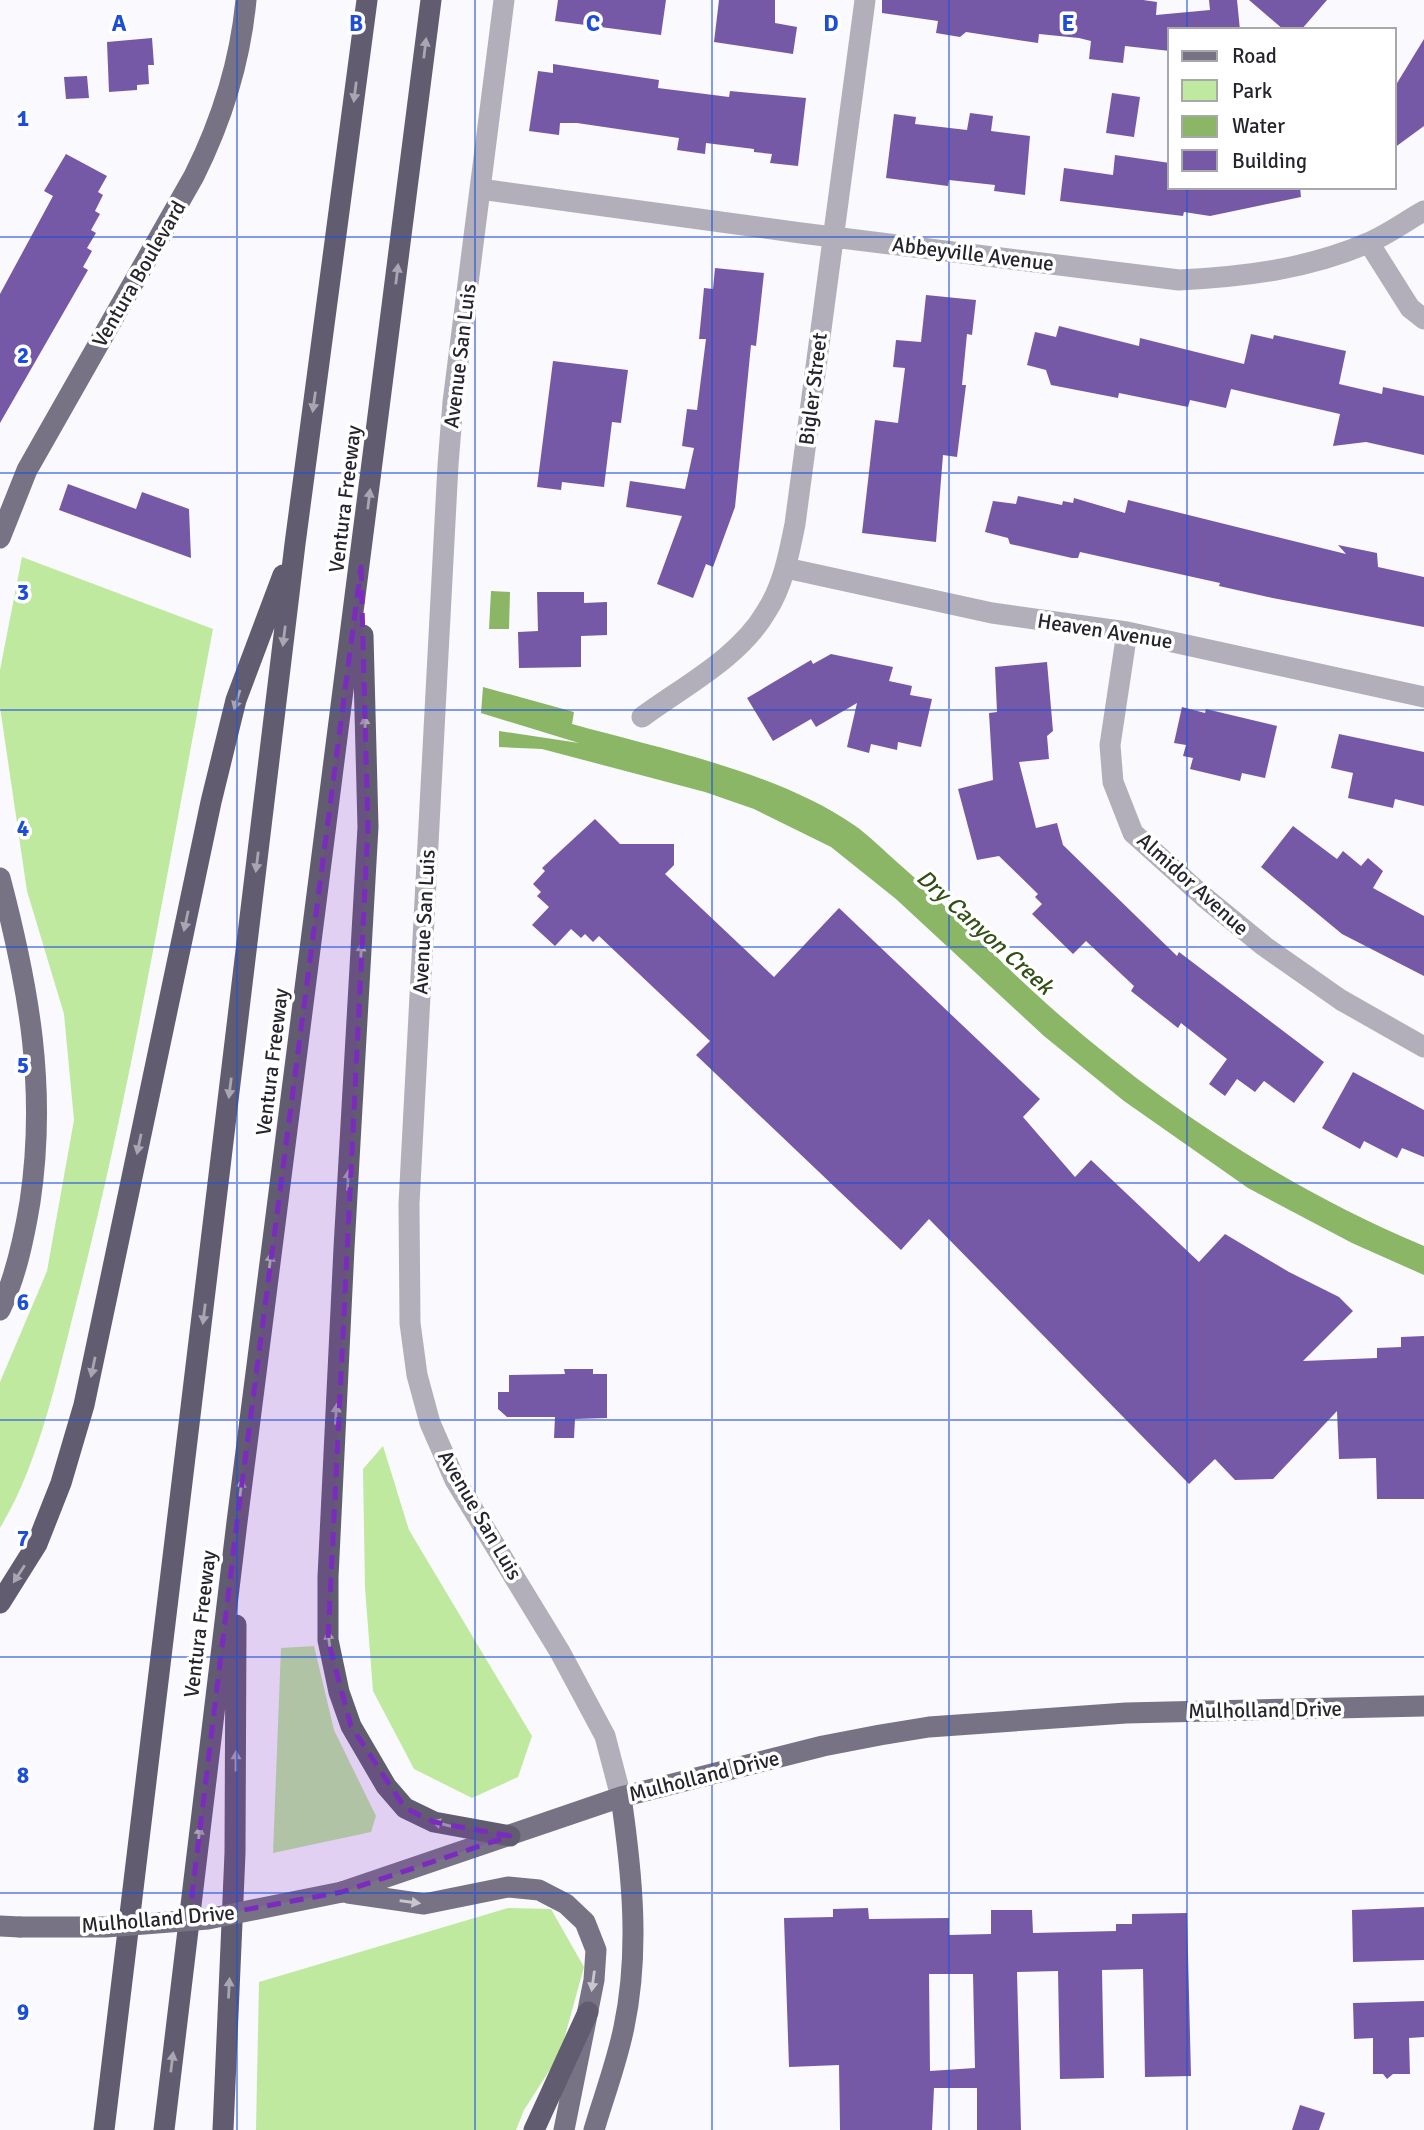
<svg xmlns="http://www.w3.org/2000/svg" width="1424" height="2130" viewBox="0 0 1424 2130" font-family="Signika,sans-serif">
<rect width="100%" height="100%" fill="#faf9fe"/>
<!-- green -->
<path fill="#bfe99f" d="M 22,557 L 213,629 C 171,849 135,1071 80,1288 C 60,1364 41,1461 0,1528 L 0,1382 L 47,1271 L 74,1120 L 64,1014 L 27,891 L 0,707 L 0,670 Z
M 383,1446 L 409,1530 L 532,1736 L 518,1777 L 472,1798 L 414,1769 L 373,1691 L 365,1588 L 363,1469 Z
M 314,1646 L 334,1730 L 376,1816 L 371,1832 L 273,1853 L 281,1648 Z
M 508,1908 L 551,1909 L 584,1967 L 560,2054 L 524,2110 L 516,2130 L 256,2130 L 259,1982 Z"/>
<!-- water -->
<path fill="#8ab665" d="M 491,591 L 510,592 L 509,629 L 489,629 Z
M 483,687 L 574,712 L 572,724 C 662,749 777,772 854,825 C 870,836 884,851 898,863 C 950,908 996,959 1048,1005 C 1158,1103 1287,1189 1424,1246 L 1424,1275 L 1352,1243 L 1248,1188 L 1124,1101 L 1044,1036 L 896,899 L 831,847 L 754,809 L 705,792 L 542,749 L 499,747 L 499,731 L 579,743 L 481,713 Z"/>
<!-- building -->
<path fill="#7559a6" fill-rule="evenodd" d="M 558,0 L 666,0 L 661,35 L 555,21 Z
M 719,0 L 775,0 L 775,23 L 797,27 L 793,54 L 714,42 Z
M 882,0 L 1143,0 L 1157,2 L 1156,15 L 1210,10 L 1209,0 L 1237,0 L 1240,30 L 1170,30 L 1170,51 L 1125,46 L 1123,63 L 1089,59 L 1091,41 L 1079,38 L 1039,34 L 1038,43 L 966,32 L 960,37 L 936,33 L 938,21 L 882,13 Z
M 1249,0 L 1327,0 L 1301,30 L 1284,30 Z
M 152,38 L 154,65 L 148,65 L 149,84 L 137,85 L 137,90 L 109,92 L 107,42 Z
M 1424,39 L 1424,126 L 1394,148 L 1394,88 Z
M 553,64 L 659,80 L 658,88 L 729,97 L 730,91 L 806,98 L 798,166 L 770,163 L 772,154 L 754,152 L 754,149 L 706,143 L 705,154 L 677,150 L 679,138 L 577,123 L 560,123 L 559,135 L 529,131 L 538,71 L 553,73 Z
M 87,76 L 89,98 L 66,99 L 64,77 Z
M 1112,93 L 1140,97 L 1134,137 L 1106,133 Z
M 970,113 L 993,116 L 991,131 L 1030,136 L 1025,195 L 994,191 L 995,185 L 949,180 L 948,186 L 886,178 L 894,114 L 916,117 L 915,124 L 967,130 Z
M 66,154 L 107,176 L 98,192 L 103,195 L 95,211 L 100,214 L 91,230 L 96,233 L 87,248 L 92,251 L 83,267 L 88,270 L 0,423 L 0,294 L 53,196 L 44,191 Z
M 1115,155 L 1170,163 L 1170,187 L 1300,187 L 1301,197 L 1210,216 L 1184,212 L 1183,216 L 1060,201 L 1064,168 L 1113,175 Z
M 715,268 L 764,273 L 756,346 L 751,345 L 735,507 L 713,567 L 706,564 L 693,598 L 657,584 L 682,516 L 626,507 L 630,481 L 685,489 L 694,448 L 682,446 L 687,409 L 697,410 L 706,339 L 699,339 L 704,288 L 713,289 Z
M 926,295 L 976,300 L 972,335 L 967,334 L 962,385 L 966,385 L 957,457 L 943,455 L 936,542 L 862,533 L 875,420 L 898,423 L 905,368 L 893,367 L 896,340 L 921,342 Z
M 1059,326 L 1139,346 L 1140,338 L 1244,364 L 1251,334 L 1273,339 L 1274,335 L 1346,351 L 1339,384 L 1382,394 L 1383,387 L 1424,396 L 1424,455 L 1366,442 L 1333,446 L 1340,414 L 1231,389 L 1226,408 L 1190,400 L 1188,407 L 1119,393 L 1118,398 L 1051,385 L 1046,370 L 1027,365 L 1035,332 L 1056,337 Z
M 553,361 L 628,370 L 621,423 L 612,422 L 604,487 L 562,482 L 561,490 L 537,487 Z
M 68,484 L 136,509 L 142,492 L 189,509 L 191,558 L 59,510 Z
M 1018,496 L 1062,505 L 1063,501 L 1073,503 L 1074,498 L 1125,513 L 1128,500 L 1346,554 L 1338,545 L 1377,553 L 1378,567 L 1424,577 L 1424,627 L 1268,597 L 1219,586 L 1220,583 L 1080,552 L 1078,558 L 1072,558 L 1010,544 L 1008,538 L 985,532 L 993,501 L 1016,504 Z
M 537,592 L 584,592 L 584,603 L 607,602 L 607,635 L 581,636 L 581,667 L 519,668 L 518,632 L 538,631 Z
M 831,654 L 893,667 L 889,681 L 912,686 L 910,695 L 932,699 L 921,747 L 898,742 L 897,750 L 871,744 L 869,753 L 847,747 L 857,703 L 816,727 L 811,719 L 773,741 L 747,698 L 811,660 L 813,664 Z
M 1047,662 L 1053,731 L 1047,736 L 1049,759 L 1019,762 L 1036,828 L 1057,823 L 1063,845 L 1177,956 L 1179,952 L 1324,1062 L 1294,1103 L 1264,1081 L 1255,1092 L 1237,1079 L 1225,1096 L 1209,1084 L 1227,1059 L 1181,1023 L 1178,1028 L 1131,991 L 1134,986 L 1086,941 L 1073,954 L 1032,914 L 1042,904 L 1035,897 L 1038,894 L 999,856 L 977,860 L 958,789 L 993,780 L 989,713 L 997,712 L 995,667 Z
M 1182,707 L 1205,713 L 1206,709 L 1277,726 L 1265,778 L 1242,773 L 1240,781 L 1190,769 L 1193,758 L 1183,756 L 1186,745 L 1174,743 Z
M 1339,734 L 1424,752 L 1424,806 L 1395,799 L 1393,808 L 1348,798 L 1353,773 L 1331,768 Z
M 595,819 L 620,844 L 674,844 L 674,865 L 665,874 L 774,977 L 839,908 L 1040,1099 L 1023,1117 L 1075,1177 L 1091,1160 L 1199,1262 L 1225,1234 L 1289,1272 L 1339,1297 L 1353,1311 L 1303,1361 L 1377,1358 L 1377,1348 L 1401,1347 L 1401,1337 L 1424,1336 L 1424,1499 L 1377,1499 L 1376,1458 L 1339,1459 L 1337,1411 L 1273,1479 L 1235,1480 L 1215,1459 L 1189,1484 L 929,1219 L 901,1250 L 696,1055 L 710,1041 L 599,936 L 593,942 L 585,934 L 581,938 L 571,929 L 555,946 L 532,925 L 549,907 L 537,896 L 541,892 L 533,884 L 545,871 L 542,868 Z
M 1293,826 L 1337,859 L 1343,851 L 1361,866 L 1368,858 L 1383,871 L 1373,888 L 1424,916 L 1424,976 L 1342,934 L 1261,867 Z
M 1353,1072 L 1424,1110 L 1424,1157 L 1402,1148 L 1397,1158 L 1364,1141 L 1360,1149 L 1322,1128 Z
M 564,1369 L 593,1369 L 593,1374 L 607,1374 L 607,1418 L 575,1419 L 574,1438 L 554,1438 L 555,1417 L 507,1417 L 498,1409 L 498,1392 L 509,1392 L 509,1375 L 565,1374 Z
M 1424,1907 L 1424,1960 L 1353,1962 L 1352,1910 Z
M 868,1908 L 869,1919 L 949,1918 L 949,1935 L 991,1934 L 991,1910 L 1032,1910 L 1033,1933 L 1116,1931 L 1116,1924 L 1132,1924 L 1132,1914 L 1187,1913 L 1191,2076 L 1145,2077 L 1143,1969 L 1102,1970 L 1104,2078 L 1060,2079 L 1058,1971 L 1017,1972 L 1021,2130 L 977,2130 L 977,2088 L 934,2088 L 932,2130 L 840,2130 L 839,2065 L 789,2067 L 784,1918 L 833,1917 L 833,1909 ZM 929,1974 L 973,1974 L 975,2068 L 930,2071 Z
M 1424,2001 L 1424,2037 L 1409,2038 L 1410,2074 L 1393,2074 L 1387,2079 L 1383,2074 L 1373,2074 L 1373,2038 L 1354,2039 L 1353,2003 Z
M 1300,2105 L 1325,2113 L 1319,2130 L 1292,2130 Z"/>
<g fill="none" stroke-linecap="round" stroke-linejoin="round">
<!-- minor -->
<path stroke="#b2afba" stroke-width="21" d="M 504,0 L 453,402 L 448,465 L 409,1204 L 410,1323 L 417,1375 L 430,1423 L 455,1480 L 560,1652 L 605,1736 L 621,1797
M 480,189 L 801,233 L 1179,280 C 1244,277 1308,269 1368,243 C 1387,235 1406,221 1424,211
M 1369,243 L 1410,308 L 1424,319
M 786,568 L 992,613 L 1127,632 L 1424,697
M 1127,632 L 1110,745 L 1113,782 L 1133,833 L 1204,897 L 1264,946 L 1341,1000 L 1424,1047
M 642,717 C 684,686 739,658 766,612 C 783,586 789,554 795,524 L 865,0"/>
<!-- major -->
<path stroke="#777284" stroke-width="21" d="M 0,538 L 27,470 L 194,176 C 222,120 240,63 246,0
M 0,878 C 29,988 47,1088 30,1202 C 24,1238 16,1277 0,1310
M 342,1892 L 621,1797 L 823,1746 L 880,1735 L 929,1727 L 1126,1713 L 1424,1706
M 348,1893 L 424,1904 L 508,1887 L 539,1890 L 566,1904 L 585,1922 L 596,1950 L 594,1980 L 564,2130
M 0,1926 L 20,1927
M 594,2130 C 604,2096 617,2062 624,2027 C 640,1951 632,1873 621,1797"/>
<!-- highway -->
<path stroke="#625c71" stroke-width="21" d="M 363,635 L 368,827 L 344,1248 L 328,1577 L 328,1640 L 339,1692 L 351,1726 L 386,1786 L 405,1808 L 434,1822 L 510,1836
M 0,1603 L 37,1544 L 61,1483 L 84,1405 L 211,802 L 236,700 L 283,575
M 104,2130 L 295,544 L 367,0
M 164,2130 L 237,1522 L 431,0
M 223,2130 L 235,1853 L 236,1625
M 534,2130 L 588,2012"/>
<!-- major-bridge -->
<path stroke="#777284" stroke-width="21" d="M 20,1927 L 106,1927 L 208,1919 L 342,1892"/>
</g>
<!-- one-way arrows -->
<defs><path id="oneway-solid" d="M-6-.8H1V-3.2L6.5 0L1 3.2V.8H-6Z" transform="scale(1.75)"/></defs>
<g fill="#a9a5b1">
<use href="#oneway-solid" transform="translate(425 48) rotate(-83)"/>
<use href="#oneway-solid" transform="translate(355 92) rotate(97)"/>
<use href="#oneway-solid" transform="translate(397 274) rotate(-83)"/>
<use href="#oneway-solid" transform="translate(314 402) rotate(98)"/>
<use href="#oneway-solid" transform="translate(369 499) rotate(-83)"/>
<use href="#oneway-solid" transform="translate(284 636) rotate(97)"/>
<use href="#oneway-solid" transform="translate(237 700) rotate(107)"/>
<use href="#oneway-solid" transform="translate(365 726) rotate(-92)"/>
<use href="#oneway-solid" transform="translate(257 862) rotate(97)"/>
<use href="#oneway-solid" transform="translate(186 921) rotate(102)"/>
<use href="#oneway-solid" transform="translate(361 953) rotate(-87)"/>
<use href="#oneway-solid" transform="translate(230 1088) rotate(97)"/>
<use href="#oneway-solid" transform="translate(139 1144) rotate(102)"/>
<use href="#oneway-solid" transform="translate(348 1180) rotate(-87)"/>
<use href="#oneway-solid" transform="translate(270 1263) rotate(-83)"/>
<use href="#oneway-solid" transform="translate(204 1314) rotate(97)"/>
<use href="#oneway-solid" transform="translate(93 1367) rotate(102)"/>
<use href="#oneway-solid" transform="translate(336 1414) rotate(-87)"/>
<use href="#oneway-solid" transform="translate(241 1489) rotate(-83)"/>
<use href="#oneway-solid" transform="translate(19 1574) rotate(123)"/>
<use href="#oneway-solid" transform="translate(329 1641) rotate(-97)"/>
<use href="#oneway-solid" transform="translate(236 1761) rotate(-90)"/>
<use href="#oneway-solid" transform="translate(442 1824) rotate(-165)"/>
<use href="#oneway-solid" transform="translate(199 1836) rotate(-83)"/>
<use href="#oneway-solid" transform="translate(229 1988) rotate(-87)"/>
<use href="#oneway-solid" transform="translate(172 2062) rotate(-83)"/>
</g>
<g fill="#c9c7ce">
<use href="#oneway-solid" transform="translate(410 1902) rotate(8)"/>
<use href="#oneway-solid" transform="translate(593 1981) rotate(98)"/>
</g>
<!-- marked area -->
<path fill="#7b2cbf" fill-opacity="0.2" stroke="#7b2cbf" stroke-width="5" stroke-dasharray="14 9" stroke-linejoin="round" d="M 361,567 L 368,827 L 328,1640 L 351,1726 L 405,1808 L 434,1822 L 510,1836 L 342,1892 L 189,1920 L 237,1522 Z"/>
<!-- grid -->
<path fill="none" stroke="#1d4ed8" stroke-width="2" stroke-opacity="0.55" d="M 237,0 L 237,2130M 475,0 L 475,2130M 712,0 L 712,2130M 949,0 L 949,2130M 1187,0 L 1187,30M 1187,187 L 1187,2130M 0,237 L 1424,237M 0,473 L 1424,473M 0,710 L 1424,710M 0,947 L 1424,947M 0,1183 L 1424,1183M 0,1420 L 1424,1420M 0,1657 L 1424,1657M 0,1893 L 1424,1893"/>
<g text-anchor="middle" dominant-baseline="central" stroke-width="7" stroke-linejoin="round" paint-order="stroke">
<!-- street labels -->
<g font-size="21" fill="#26242d" stroke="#fff">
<text transform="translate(973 254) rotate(7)">Abbeyville Avenue</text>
<text transform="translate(139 274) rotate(-60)">Ventura Boulevard</text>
<text transform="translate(460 356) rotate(-83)">Avenue San Luis</text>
<text transform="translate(813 389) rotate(-83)">Bigler Street</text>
<text transform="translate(345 499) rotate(-83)">Ventura Freeway</text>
<text transform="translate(1105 631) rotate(9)">Heaven Avenue</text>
<text transform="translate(1193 884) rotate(42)">Almidor Avenue</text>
<text transform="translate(424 922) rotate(-87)">Avenue San Luis</text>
<text transform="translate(272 1062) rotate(-83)">Ventura Freeway</text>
<text transform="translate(480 1515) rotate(60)">Avenue San Luis</text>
<text transform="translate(200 1624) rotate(-83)">Ventura Freeway</text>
<text transform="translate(1265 1710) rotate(-1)">Mulholland Drive</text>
<text transform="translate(704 1776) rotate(-14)">Mulholland Drive</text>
<text transform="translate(158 1919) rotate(-5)">Mulholland Drive</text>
</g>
<!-- water labels -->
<g font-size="23" font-style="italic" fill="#324f16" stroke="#fff">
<text transform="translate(985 932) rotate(42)">Dry Canyon Creek</text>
</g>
</g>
<g font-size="23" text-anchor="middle" font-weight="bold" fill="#1d4ed8" stroke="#fff" stroke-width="7" stroke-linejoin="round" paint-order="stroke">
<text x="119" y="31">A</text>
<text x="356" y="31">B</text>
<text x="593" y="31">C</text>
<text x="831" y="31">D</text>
<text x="1068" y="31">E</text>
<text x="23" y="126">1</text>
<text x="23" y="363">2</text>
<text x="23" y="600">3</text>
<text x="23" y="836">4</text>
<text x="23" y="1073">5</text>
<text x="23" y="1310">6</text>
<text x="23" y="1546">7</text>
<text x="23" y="1783">8</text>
<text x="23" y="2020">9</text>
</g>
<!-- legend -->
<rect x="1168" y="28" width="228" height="161" fill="#ffffff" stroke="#a8a7ab" stroke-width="2"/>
<rect x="1182" y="51" width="35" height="10" fill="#777284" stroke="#a8a7ab" stroke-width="2"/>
<text x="1232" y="63" font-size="21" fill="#26242d">Road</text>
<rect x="1182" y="80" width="35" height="21" fill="#bfe99f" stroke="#a8a7ab" stroke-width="2"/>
<text x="1232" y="98" font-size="21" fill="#26242d">Park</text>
<rect x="1182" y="116" width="35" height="21" fill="#8ab665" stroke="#a8a7ab" stroke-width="2"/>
<text x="1232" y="133" font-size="21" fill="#26242d">Water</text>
<rect x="1182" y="150" width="35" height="21" fill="#7559a6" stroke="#a8a7ab" stroke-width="2"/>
<text x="1232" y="168" font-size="21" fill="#26242d">Building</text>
</svg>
